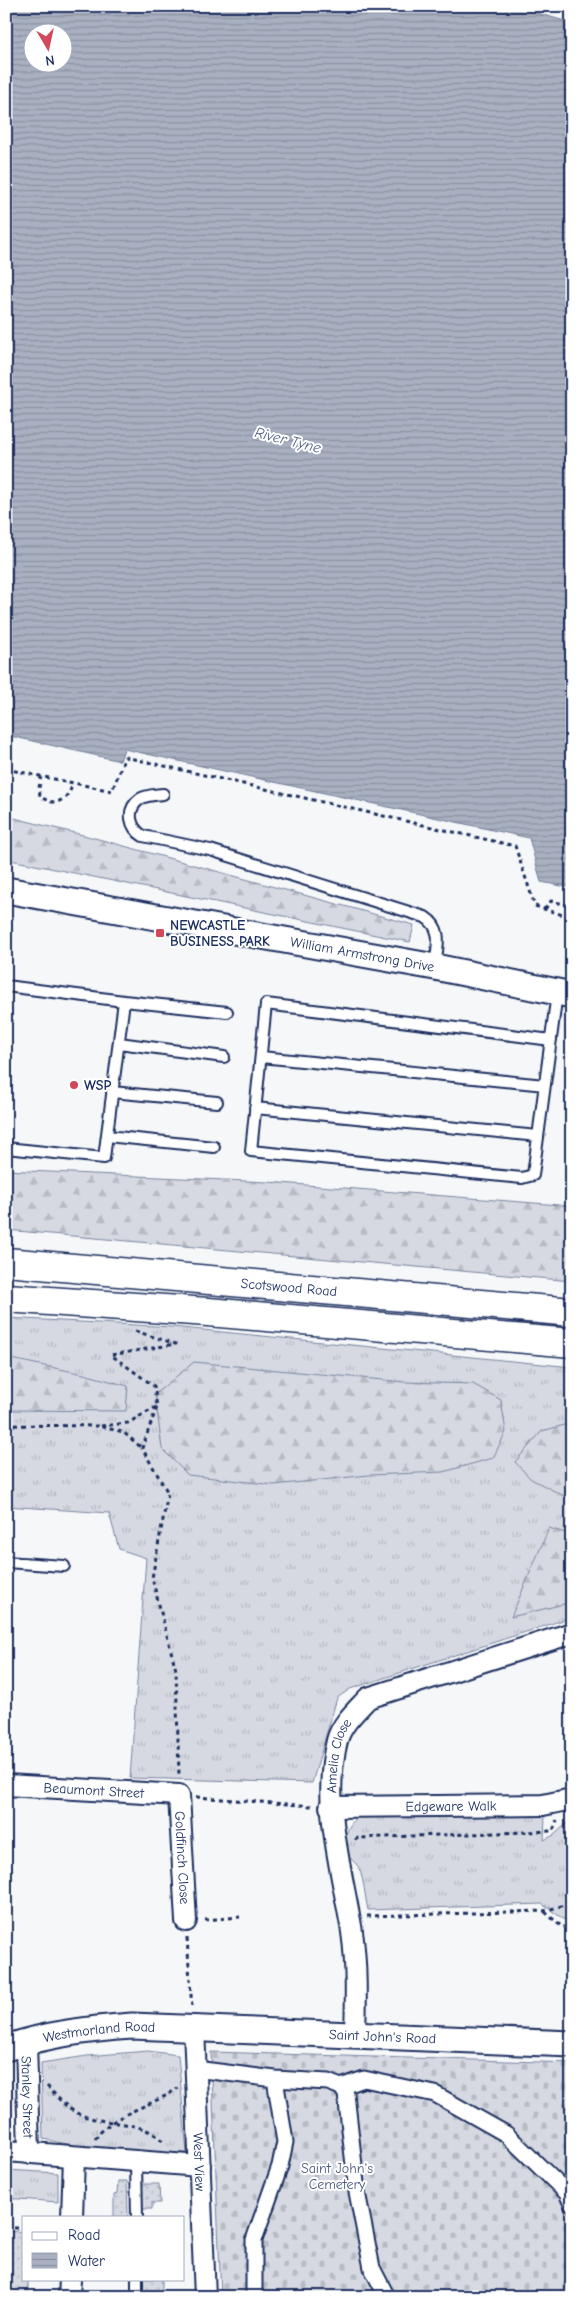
<svg xmlns="http://www.w3.org/2000/svg" width="578" height="2303" viewBox="0 0 578 2303" font-family="'Comic Neue',sans-serif">
<defs>
<pattern id="grass-tufts" width="24" height="20" patternUnits="userSpaceOnUse" patternTransform="scale(1.25)"><rect width="24" height="20" fill="#d6d9e2"/><path d="M3 7l-1-3M5 7V3M7 7l1-3M15 17l-1-3M17 17v-4M19 17l1-3" fill="none" stroke="#b7bbc4"/></pattern>
<pattern id="forest-firs" width="22" height="20" patternUnits="userSpaceOnUse" patternTransform="scale(1.25)"><rect width="22" height="20" fill="#d6d9e2"/><path d="M5 1l3.5 6h-7zM16 11l3.5 6h-7z" fill="#b7bbc4"/></pattern>
<pattern id="cemetery-stones" width="16" height="16" patternUnits="userSpaceOnUse" patternTransform="scale(1.25)"><rect width="16" height="16" fill="#d6d9e2"/><path d="M2 7V4a2 2 0 0 1 4 0v3zM10 15v-3a2 2 0 0 1 4 0v3z" fill="#b7bbc4"/></pattern>
<pattern id="park-dots" width="8" height="8" patternUnits="userSpaceOnUse" patternTransform="scale(1.25)"><rect width="8" height="8" fill="#d6d9e2"/><path d="M2 2h.1M6 6h.1" fill="none" stroke="#b7bbc4" stroke-width="1.8" stroke-linecap="round"/></pattern>
<pattern id="water-rules" width="6" height="5" patternUnits="userSpaceOnUse" patternTransform="scale(1.25)"><rect width="6" height="5" fill="#a9b0c1"/><path d="M0 2.5h6" fill="none" stroke="#8990a0"/></pattern>
</defs>
<rect width="100%" height="100%" fill="#f6f7f9"/>
<filter id="ink" filterUnits="userSpaceOnUse"><feTurbulence type="fractalNoise" baseFrequency=".02" numOctaves="2"/><feDisplacementMap in="SourceGraphic" scale="10" xChannelSelector="R" yChannelSelector="G"/><feConvolveMatrix kernelMatrix="1 2 1 2 8 2 1 2 1" color-interpolation-filters="sRGB"/></filter>
<g filter="url(#ink)">
<!-- grass -->
<path fill="url(#grass-tufts)" stroke="#7884a0" d="M 6,1318 L 172,1327 L 572,1367 L 572,1617 L 350,1689 L 337,1698 L 312,1783 L 130,1778 L 146,1558 L 119,1549 L 109,1513 L 6,1506 Z
M 362,1814 L 545,1814 L 544,1840 L 554,1835 L 572,1819 L 572,1920 L 565,1920 L 542,1904 L 368,1910 C 365,1897 364,1880 359,1868 C 356,1862 349,1859 347,1854 C 341,1837 349,1822 362,1814 Z
M 148,2051 L 178,2055 L 187,2153 L 101,2151 L 43,2139 L 41,2063 L 87,2056 Z
M 6,2170 L 58,2173 L 58,2202 L 6,2198 Z"/>
<!-- forest -->
<path fill="url(#forest-firs)" stroke="#7884a0" d="M 6,816 L 91,837 L 414,925 L 410,942 L 6,859 Z
M 6,1170 L 268,1182 L 572,1206 L 572,1281 L 6,1230 Z
M 6,1358 L 84,1374 L 128,1386 L 126,1411 L 6,1410 Z
M 194,1362 L 404,1382 L 473,1384 L 501,1400 L 506,1432 L 493,1458 L 443,1472 L 369,1475 L 274,1485 L 188,1475 L 162,1449 L 155,1394 Z
M 572,1423 L 572,1500 L 531,1479 L 515,1462 L 542,1431 Z
M 549,1528 L 572,1535 L 572,1602 L 511,1617 Z"/>
<!-- cemetery -->
<path fill="url(#cemetery-stones)" stroke="#7884a0" d="M 211,2052 L 572,2063 L 572,2297 L 221,2297 Z"/>
<!-- park -->
<path fill="url(#park-dots)" stroke="#7884a0" d="M 118,2181 L 127,2181 L 128,2217 L 114,2217 L 114,2195 L 117,2194 Z
M 142,2184 L 159,2184 L 160,2203 L 152,2203 L 152,2209 L 142,2209 Z
M 6,2231 L 24,2232 L 24,2279 L 28,2279 L 28,2297 L 6,2297 Z
M 143,2279 L 162,2279 L 162,2293 L 155,2293 L 155,2297 L 143,2297 Z"/>
<!-- water -->
<path fill="url(#water-rules)" stroke="#707c99" fill-rule="evenodd" d="M 6,6 L 512,6 L 572,23 L 572,888 L 541,882 L 529,838 L 124,749 L 120,761 L 6,735 ZM 32,32 L 62,32 L 62,62 L 32,62 Z"/>
<g fill="none" stroke-linecap="round" stroke-linejoin="round">
<defs>
<path id="service" d="M 163,794 C 156,795 146,795 140,799 C 125,810 130,828 143,836 L 210,850 L 425,917 C 444,929 437,947 435,967
M 6,986 L 124,1001 L 104,1158 L 6,1148
M 124,1001 L 227,1012
M 551,1040 L 266,1004 L 251,1151 L 522,1178 L 533,1175 C 541,1114 549,1054 557,993
M 119,1043 L 224,1057
M 261,1057 L 545,1085
M 112,1092 L 217,1102
M 255,1108 L 538,1136
M 107,1136 L 214,1147
M 6,1562 L 64,1566
M 136,2162 L 137,2217
M 137,2279 L 137,2297"/>
<path id="pedestrian" d="M 195,2069 L 275,2079 L 328,2082 L 341,2087 L 346,2094 L 357,2192 L 372,2268 L 387,2297
M 341,2087 L 364,2079 L 435,2094 L 506,2134 L 567,2193 L 572,2204
M 254,2297 L 254,2240 L 280,2166 L 285,2142 L 275,2079"/>
<g id="minor">
<path id="s1" d="M 6,1785 L 179,1795 L 186,1921"/>
<path id="s2" d="M 330,1807 L 543,1805 L 572,1799"/>
<path id="s3" d="M 194,2028 L 205,2297"/>
<path id="s4" d="M 355,2035 C 356,2001 357,1966 352,1932 C 342,1870 321,1804 337,1741 C 341,1724 357,1710 368,1698 L 572,1633"/>
<path id="s5" d="M 26,2041 L 29,2153"/>
<path d="M 6,2151 L 200,2166"/>
<path d="M 72,2217 L 74,2157"/>
<path d="M 69,2297 L 70,2279"/>
</g>
<g id="tertiary">
<path id="s6" d="M 6,890 L 435,967 L 572,995"/>
<path id="s7" d="M 6,2048 C 48,2034 89,2029 132,2026 L 572,2044"/>
</g>
<g id="primary">
<path id="s8" d="M 6,1262 L 572,1312"/>
<path d="M 6,1298 L 208,1312 L 572,1343"/>
</g>
</defs>
<!-- service casing -->
<use href="#service" stroke="#1b2f5e" stroke-width="14"/>
<!-- pedestrian casing -->
<use href="#pedestrian" stroke="#1b2f5e" stroke-width="19"/>
<!-- minor casing -->
<use href="#minor" stroke="#1b2f5e" stroke-width="24"/>
<!-- tertiary casing -->
<use href="#tertiary" stroke="#1b2f5e" stroke-width="29"/>
<!-- primary casing -->
<use href="#primary" stroke="#1b2f5e" stroke-width="31"/>
<!-- path -->
<path stroke="#1b2f5e" stroke-width="3" stroke-dasharray="4 4" stroke-linecap="butt" d="M 6,769 L 112,791 L 125,757 L 515,846 L 535,906 L 572,918
M 41,776 L 39,788 L 40,796 C 55,808 67,801 73,784
M 545,909 L 551,901 L 572,906
M 135,1331 L 176,1344 L 111,1355 L 154,1386 L 157,1407 L 142,1448 L 168,1493 L 152,1578 L 176,1670 L 179,1776
M 6,1425 L 98,1426 L 123,1432 L 142,1448
M 101,1426 L 128,1423 L 156,1407
M 196,1797 L 312,1806
M 355,1840 L 358,1838 L 553,1831 L 557,1820
M 545,1912 L 562,1927 L 572,1926
M 367,1916 L 544,1911 L 572,1903
M 205,1920 L 240,1917
M 187,1938 L 192,2009
M 47,2086 C 56,2096 66,2108 79,2114 C 105,2126 146,2119 165,2144
M 95,2139 C 114,2112 152,2107 178,2088
M 6,2228 L 24,2228"/>
<!-- service -->
<use href="#service" stroke="#fff" stroke-width="10"/>
<!-- pedestrian -->
<use href="#pedestrian" stroke="#fff" stroke-width="15"/>
<!-- minor -->
<use href="#minor" stroke="#fff" stroke-width="20"/>
<!-- tertiary -->
<use href="#tertiary" stroke="#fff" stroke-width="25"/>
<!-- primary -->
<use href="#primary" stroke="#fff" stroke-width="28"/>
</g>
</g>
<!-- markers -->
<g fill="#d1495b" stroke="#fff" stroke-width="2">
<rect x="155" y="928" width="10" height="10" rx="2.5"/>
<circle cx="74" cy="1085" r="5"/>
</g>
<g text-anchor="middle" dominant-baseline="central" stroke-width="4" stroke-linejoin="round" paint-order="stroke">
<!-- poi labels -->
<g font-size="14" font-weight="bold" fill="#1b2f5e" stroke="#fff" text-anchor="start">
<text x="170" y="925">NEWCASTLE<tspan x="170" dy="16">BUSINESS PARK</tspan></text>
<text x="84" y="1085">WSP</text>
</g>
<!-- street labels -->
<g font-size="14" fill="#1b2f5e" stroke="#fff">
<text stroke="none"><textPath href="#s6" startOffset="362">William Armstrong Drive</textPath></text>
<text stroke="none"><textPath href="#s8" startOffset="284">Scotswood Road</textPath></text>
<text stroke="none"><textPath href="#s4" startOffset="282">Amelia Close</textPath></text>
<text stroke="none"><textPath href="#s1" startOffset="88">Beaumont Street</textPath></text>
<text stroke="none"><textPath href="#s2" startOffset="121">Edgeware Walk</textPath></text>
<text stroke="none"><textPath href="#s1" startOffset="236">Goldfinch Close</textPath></text>
<text stroke="none"><textPath href="#s7" startOffset="95">Westmorland Road</textPath></text>
<text stroke="none"><textPath href="#s7" startOffset="379">Saint John's Road</textPath></text>
<text stroke="none"><textPath href="#s5" startOffset="56">Stanley Street</textPath></text>
<text stroke="none"><textPath href="#s3" startOffset="134">West View</textPath></text>
</g>
<!-- park labels -->
<g font-size="14" fill="#4a5a7f" stroke="#fff">
<text x="337" y="2168">Saint John's<tspan x="337" dy="16">Cemetery</tspan></text>
</g>
<!-- water labels -->
<g font-size="15" font-style="italic" fill="#4d5c81" stroke="#fff">
<text transform="translate(288 440) rotate(14)">River Tyne</text>
</g>
</g>
<!-- margin -->
<rect width="578" height="2303" fill="none" stroke="#fff" stroke-width="25"/>
<rect x="12" y="12" width="553" height="2278" fill="none" stroke="#1b2f5e" stroke-width="2" filter="url(#ink)"/>
<!-- legend -->
<rect x="22" y="2216" width="162" height="65" fill="#ffffff" stroke="#a4acbf"/>
<rect x="32" y="2232" width="25" height="8" fill="#ffffff" stroke="#a4acbf"/>
<text x="68" y="2240" font-size="15" fill="#1b2f5e">Road</text>
<rect x="32" y="2253" width="25" height="15" fill="url(#water-rules)" stroke="#a4acbf"/>
<text x="68" y="2266" font-size="15" fill="#1b2f5e">Water</text>
<!-- north arrow -->
<g transform="translate(48 48) rotate(171)"><circle r="24" fill="#ffffff" stroke="#a4acbf"/>
<path d="M0-4L9 19L0 12L-9 19Z" fill="#d1495b"/>
<text y="-8" font-size="14" font-weight="bold" text-anchor="middle" fill="#1b2f5e">N</text>
</g>
</svg>
